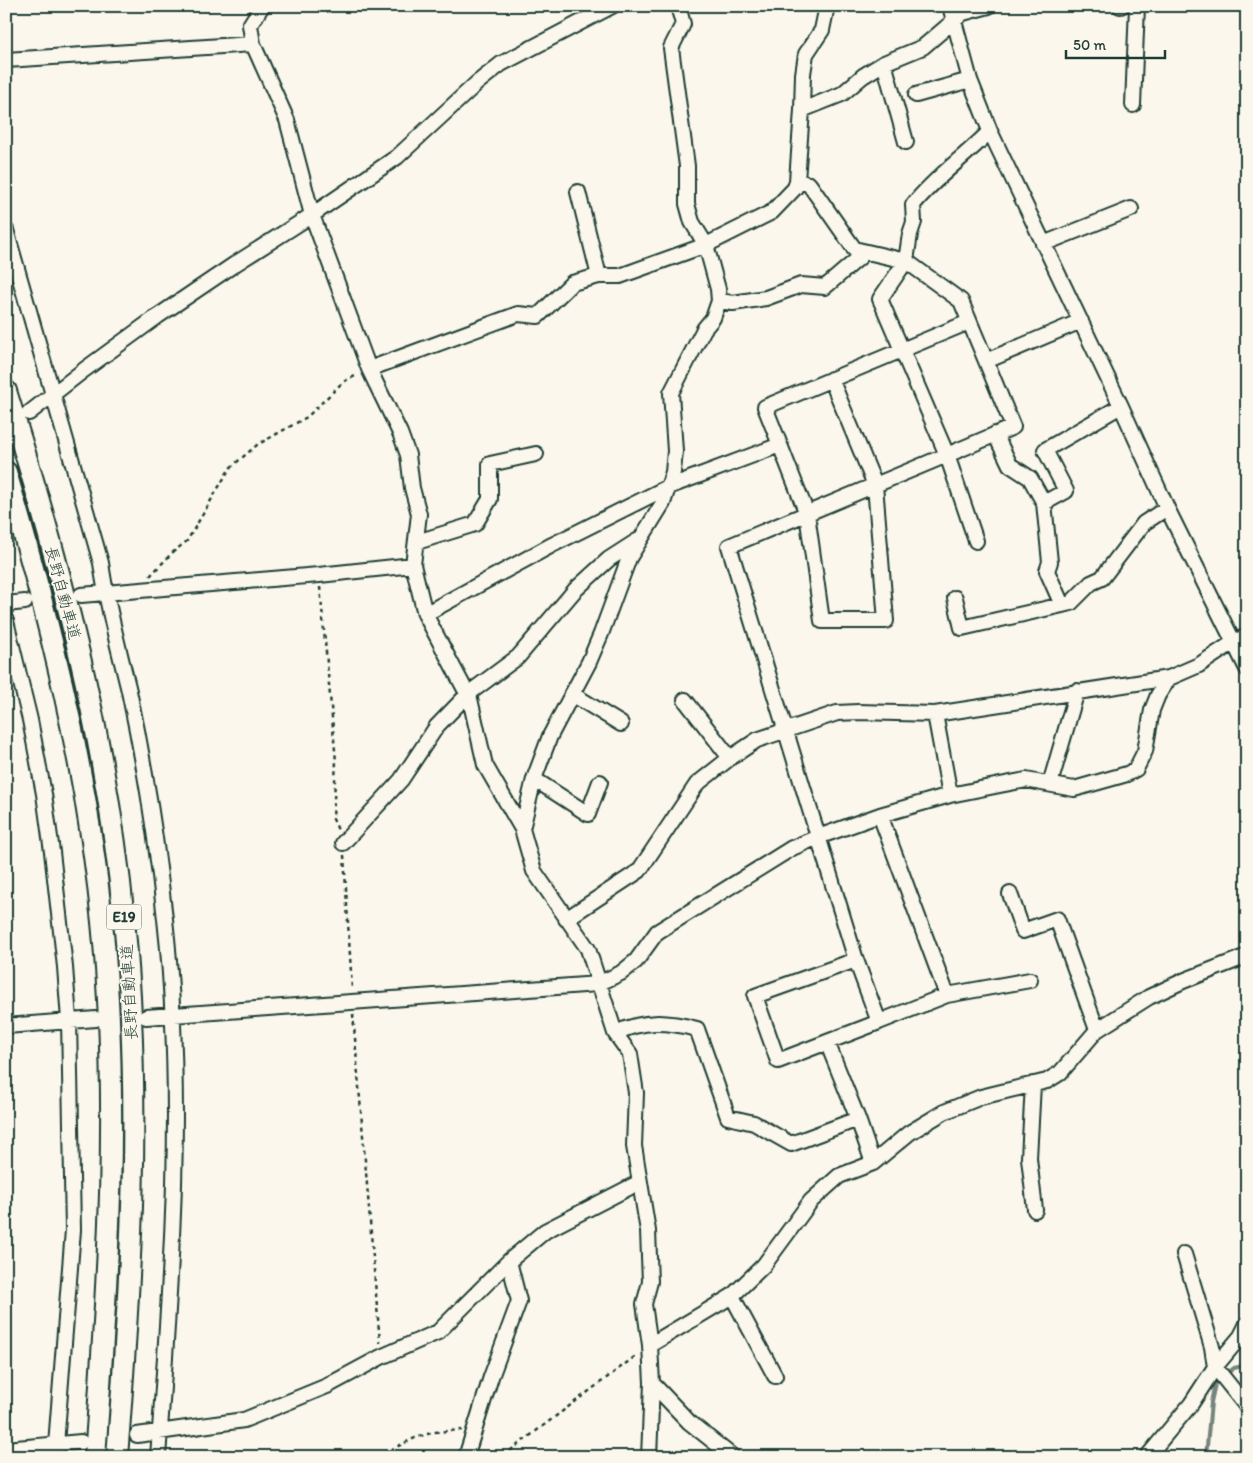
<svg xmlns="http://www.w3.org/2000/svg" width="1253" height="1463" viewBox="0 0 1253 1463" font-family="Itim,'Klee One',sans-serif">
<rect width="100%" height="100%" fill="#fbf7ec"/>
<filter id="ink" filterUnits="userSpaceOnUse"><feTurbulence type="fractalNoise" baseFrequency=".02" numOctaves="2"/><feDisplacementMap in="SourceGraphic" scale="10" xChannelSelector="R" yChannelSelector="G"/><feConvolveMatrix kernelMatrix="1 2 1 2 8 2 1 2 1" color-interpolation-filters="sRGB"/></filter>
<g filter="url(#ink)">
<g fill="none" stroke-linecap="round" stroke-linejoin="round">
<!-- stream -->
<path stroke="#74847b" stroke-width="4" d="M 1225,1375 L 1234,1368 L 1247,1365
M 1206,1457 L 1211,1402 L 1215,1384 L 1220,1380"/>
<defs>
<path id="minor" d="M 262,6 L 250,25 L 253,44 L 287,120 L 312,215 L 369,369 L 400,433 L 408,455 L 412,488 L 419,514 L 413,565 L 425,614 L 470,699 L 485,765 L 522,829 L 534,871 L 588,949 L 615,1033 L 630,1054 L 636,1093 L 634,1146 L 648,1231 L 650,1282 L 644,1304 L 650,1345 L 652,1383 L 649,1457
M 950,6 L 970,80 L 990,131 L 1121,406 L 1167,508 L 1247,669
M 1120,6 L 1121,6
M 6,60 L 253,44
M 884,63 L 906,142
M 916,95 L 970,80
M 1133,105 L 1137,6
M 802,110 L 842,94 L 863,76 L 884,63 L 923,47 L 963,13 L 989,6
M 990,131 C 965,157 935,177 913,205 L 914,222 L 910,234 L 906,261 L 880,299 L 947,455 L 1013,427 L 986,361 L 1081,321
M 578,192 L 599,276
M 6,230 L 101,563 C 107,607 119,649 129,691 C 145,766 157,843 165,919 C 185,1099 171,1278 158,1457
M 1043,244 L 1131,209
M 854,249 L 906,261 L 961,301 L 986,361
M 719,301 L 733,303 L 766,298 L 801,285 L 825,287 L 860,257 L 809,184 L 797,181
M 369,369 L 518,314 L 538,316 L 572,283 L 599,276 L 620,276 L 706,245 L 772,212 L 795,188 L 797,181 L 802,110 L 803,74 L 806,54 L 822,30 L 827,6
M 29,413 L 84,370 L 158,316 L 235,264 L 312,215 L 397,157 L 477,83 L 501,64 L 612,6
M 995,434 L 1010,465 L 1030,478 L 1044,503
M 780,445 L 807,514 L 822,621 L 886,621 L 875,485 L 831,379
M 417,542 L 475,524 L 490,499 L 490,464 L 536,454
M 81,595 L 319,575 L 413,565
M 955,598 L 962,628 L 1071,603 L 1091,583 L 1102,578 L 1144,523 L 1167,508
M 6,604 L 25,602
M 1062,605 L 1047,571 L 1050,562 L 1044,503 L 1066,491 L 1045,450 L 1121,406
M 425,614 L 552,545 L 668,487 L 780,445 L 765,407 L 969,322
M 6,621 L 30,720 L 44,794 L 52,852 L 65,967 L 69,1020 L 73,1230 L 55,1457
M 572,694 L 621,724
M 685,700 L 730,758
M 935,714 L 950,795
M 534,779 L 588,814 L 600,782
M 1050,784 L 1077,691
M 880,815 L 947,995 L 879,1022 L 856,960 L 729,546 L 947,455 L 976,541
M 522,829 L 534,779 L 550,736 L 589,662 L 601,634 L 629,558 L 663,503 L 673,472 L 675,451 L 671,393 L 704,329 L 713,318 L 719,301 L 718,289 L 706,245 L 692,222 L 687,204 L 687,166 L 671,48 L 683,24 L 678,6
M 343,843 L 401,780 L 437,726 L 468,694 L 518,657 L 575,590 L 609,559 L 637,541
M 1010,894 L 1023,931 L 1057,919 L 1097,1030
M 566,919 L 639,871 L 697,784 L 730,758 L 757,740 L 837,713 L 858,712 L 935,714 L 1169,678
M 856,960 L 755,996 L 778,1061 L 879,1022
M 947,995 L 1030,980
M 146,1017 L 598,984 L 621,973 L 636,961 L 657,932 L 792,848 L 818,837 L 880,815 L 950,795 L 1005,784 L 1026,780 L 1074,789 L 1127,774 L 1136,769 L 1145,751 L 1152,710 L 1158,695 L 1169,678 L 1199,665 L 1234,642 L 1247,636
M 6,1026 L 96,1019
M 615,1033 C 644,1020 666,1021 697,1029 L 728,1117 L 754,1123 L 791,1144 L 858,1119
M 827,1042 L 858,1119 L 873,1163
M 1033,1084 L 1029,1158 L 1035,1210
M 1184,1254 L 1212,1347 L 1215,1367 L 1247,1407
M 732,1296 L 775,1376
M 650,1345 L 732,1296 L 764,1265 L 811,1201 L 839,1176 L 873,1163 L 909,1133 L 944,1112 L 981,1097 L 1047,1081 L 1060,1073 L 1097,1030 L 1149,997 L 1183,981 L 1247,956
M 652,1383 L 689,1422 L 733,1457
M 137,1435 L 244,1420 L 327,1386 L 381,1357 L 438,1332 L 509,1261 L 545,1231 L 640,1182
M 6,1449 L 81,1442
M 466,1457 L 491,1377 L 519,1301 L 509,1261
M 1147,1457 L 1191,1404 L 1215,1367 L 1241,1336 L 1247,1324
M 1245,1457 L 1247,1455"/>
<path id="highway" d="M 6,391 C 60,563 107,740 124,920 C 142,1099 131,1278 117,1457
M 6,472 C 49,619 87,769 102,922 C 120,1100 108,1279 95,1457"/>
</defs>
<!-- minor casing -->
<use href="#minor" stroke="#1f3d34" stroke-width="18"/>
<!-- highway casing -->
<use href="#highway" stroke="#1f3d34" stroke-width="24"/>
<!-- path -->
<path stroke="#1f3d34" stroke-width="2.5" stroke-dasharray="4 4" stroke-linecap="butt" d="M 150,576 L 172,553 L 187,541 L 230,468 L 257,445 L 307,417 L 343,382 L 357,375
M 320,587 L 336,761 L 333,819 L 338,830
M 344,855 L 352,989
M 353,1014 L 380,1343
M 376,1457 L 415,1438 L 434,1432 L 462,1430
M 505,1457 L 511,1450 L 637,1355"/>
<!-- minor -->
<use href="#minor" stroke="#fbf7ec" stroke-width="14"/>
<!-- highway -->
<use href="#highway" stroke="#fbf7ec" stroke-width="20"/>
</g>
</g>
<g text-anchor="middle" dominant-baseline="central" stroke-width="4" stroke-linejoin="round" paint-order="stroke">
<!-- shield labels -->
<rect fill="#fbf7ec" stroke="#61756b" stroke-width="1" x="106.5" y="904.5" width="35" height="25" rx="4"/>
<g font-size="15" font-weight="bold" fill="#1f3d34">
<text x="124" y="917">E19</text>
</g>
<!-- street labels -->
<g font-size="16" fill="#1f3d34" stroke="#fbf7ec">
<text transform="translate(63 593) rotate(75)">長野自動車道</text>
<text transform="translate(129 992) rotate(-93)">長野自動車道</text>
</g>
</g>
<!-- margin -->
<rect width="1253" height="1463" fill="none" stroke="#fbf7ec" stroke-width="25"/>
<rect x="12" y="12" width="1228" height="1438" fill="none" stroke="#1f3d34" stroke-width="2" filter="url(#ink)"/>
<!-- scale -->
<path d="M1066 50v8h99v-8" fill="none" stroke="#1f3d34" stroke-width="2.5"/>
<text x="1073" y="50" font-size="15" fill="#1f3d34" stroke="#fbf7ec" stroke-width="4" paint-order="stroke">50 m</text>
</svg>
